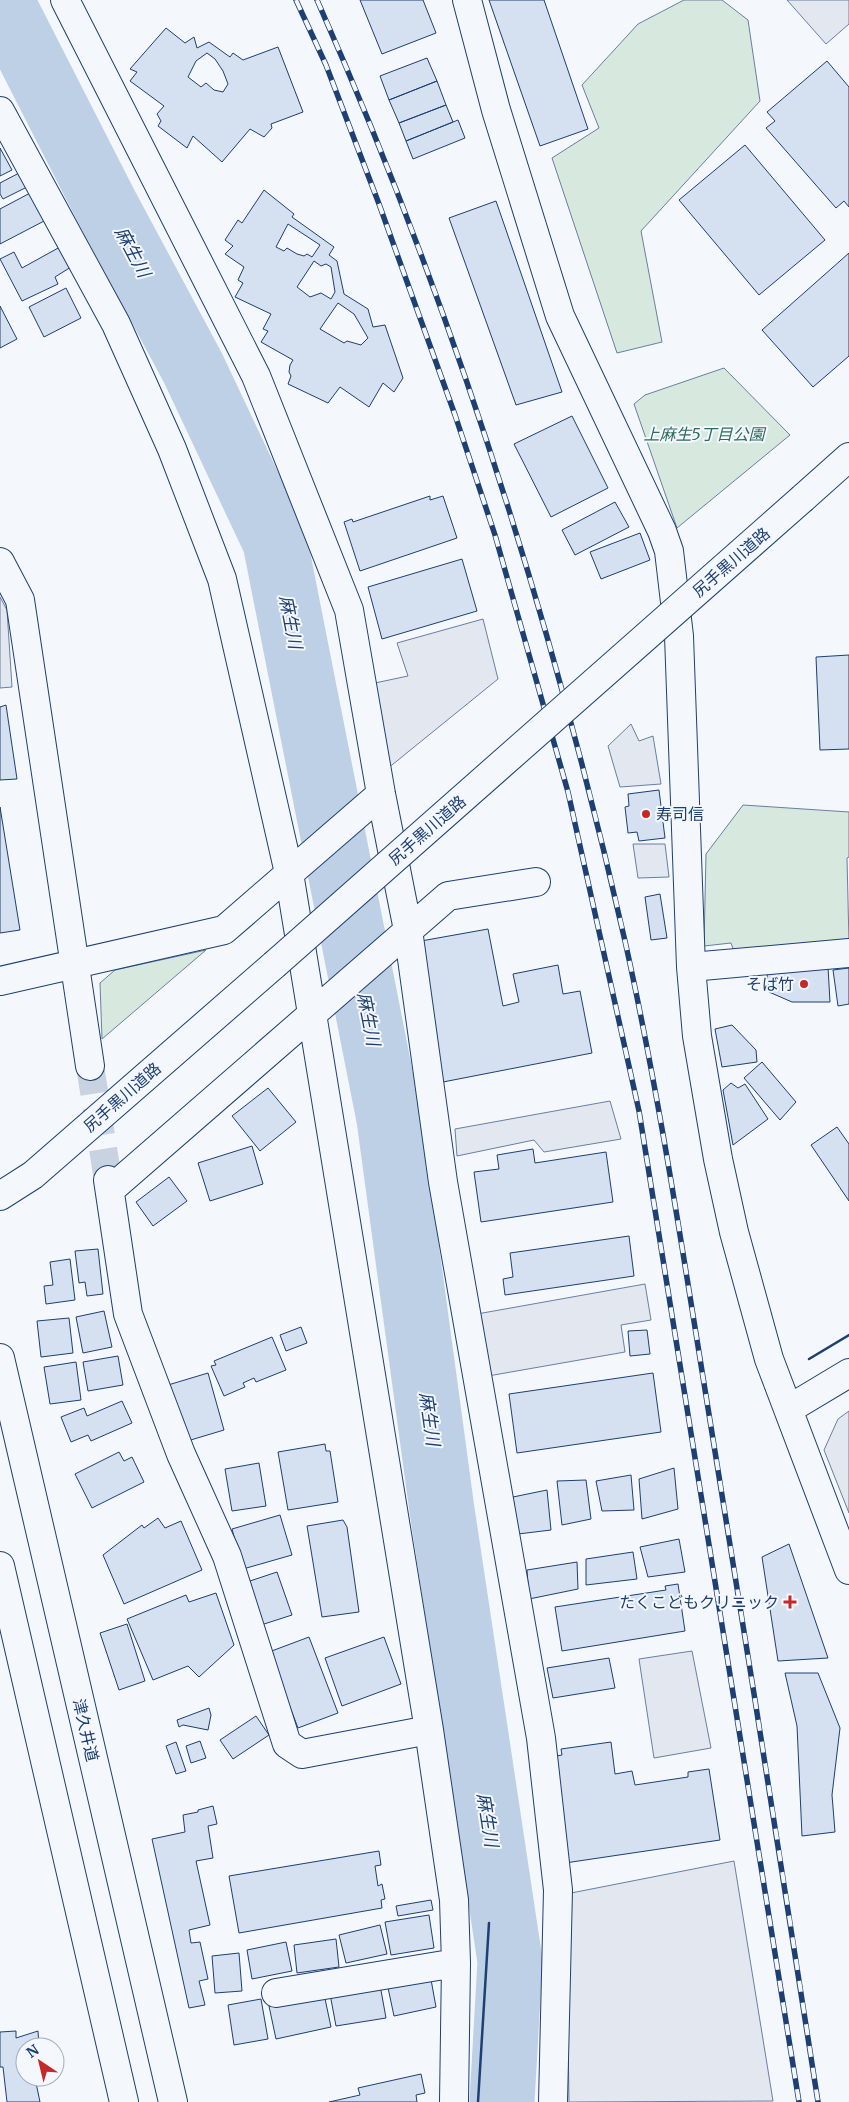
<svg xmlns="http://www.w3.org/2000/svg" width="849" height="2102" viewBox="0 0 849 2102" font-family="Merriweather,'Noto Sans JP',serif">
<rect width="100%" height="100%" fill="#f4f7fb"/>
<!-- green -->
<path fill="#d7e8df" stroke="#687fa3" d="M 684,0 L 722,0 L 748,20 L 760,101 L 641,231 L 662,342 L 617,353 L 552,158 L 599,128 L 582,85 L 638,24 Z
M 724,368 L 790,435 L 677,528 L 634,404 L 645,395 Z
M 743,805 L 849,812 L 849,857 L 847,858 L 849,943 L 736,957 L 731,943 L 704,946 L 706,854 Z
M 206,950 L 102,1039 L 100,983 L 115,970 Z"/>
<!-- parking -->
<path fill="#e3e8f0" stroke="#687fa3" d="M 787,0 L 849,0 L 849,24 L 826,44 Z
M 0,597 L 7,610 L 12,687 L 0,688 Z
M 483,619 L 498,679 L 387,769 L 375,683 L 408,676 L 397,643 Z
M 631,724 L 639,741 L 653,736 L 661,784 L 620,787 L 608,746 Z
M 633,844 L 665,844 L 669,877 L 638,878 Z
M 610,1101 L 621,1139 L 544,1152 L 534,1140 L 457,1156 L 455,1129 Z
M 645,1284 L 651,1320 L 621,1325 L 625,1352 L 488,1376 L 477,1314 Z
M 849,1411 L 849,1513 L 824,1450 L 838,1419 Z
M 692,1651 L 711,1748 L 654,1758 L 639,1659 Z
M 734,1861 L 773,2101 L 569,2102 L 566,1894 Z"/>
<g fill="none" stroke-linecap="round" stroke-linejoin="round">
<!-- river -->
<path stroke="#bed0e5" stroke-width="65" d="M 1,0 L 105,204 L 193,368 L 275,542 L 389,1119 L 442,1510 L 510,1961 L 502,2102"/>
</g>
<!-- building -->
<path fill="#d5e0f0" stroke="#1d3f73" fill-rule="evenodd" d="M 360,0 L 423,0 L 436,33 L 382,54 Z
M 489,0 L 544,0 L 588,129 L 540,146 Z
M 166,28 L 185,43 L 194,37 L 197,48 L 209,42 L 230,57 L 233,53 L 243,60 L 278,47 L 303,112 L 271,124 L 272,128 L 264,137 L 250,129 L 222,162 L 193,136 L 187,148 L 158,126 L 161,121 L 157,114 L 164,106 L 130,81 L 137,72 L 130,69 ZM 207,53 L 215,59 L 223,71 L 228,84 L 223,92 L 214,90 L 206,83 L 201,87 L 188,77 L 196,61 Z
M 427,58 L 437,81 L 389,100 L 380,76 Z
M 827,61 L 849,87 L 849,207 L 844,201 L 836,208 L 766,128 L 775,121 L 767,112 Z
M 437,81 L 446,105 L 399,123 L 389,100 Z
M 446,105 L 453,122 L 406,141 L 399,123 Z
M 458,120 L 465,138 L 413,159 L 406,141 Z
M 745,145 L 825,240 L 759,295 L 679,200 Z
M 0,148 L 12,170 L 0,176 Z
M 21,172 L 29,186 L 3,199 L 0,194 L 0,183 Z
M 264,190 L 294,214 L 292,217 L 334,247 L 329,255 L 337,261 L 344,294 L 368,309 L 373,327 L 385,325 L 403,378 L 394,392 L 383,383 L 369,407 L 340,387 L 328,403 L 288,384 L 291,376 L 289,372 L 290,365 L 293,360 L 261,342 L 268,331 L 263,329 L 271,314 L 235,297 L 243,283 L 238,280 L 244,267 L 225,254 L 233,246 L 225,240 L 238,220 L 242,223 ZM 288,224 L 320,245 L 312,257 L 307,254 L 304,256 L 297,254 L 287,248 L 284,251 L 276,247 ZM 314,261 L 321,266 L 326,264 L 331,267 L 335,292 L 331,299 L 321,293 L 310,297 L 297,287 ZM 338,303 L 354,314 L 368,338 L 361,345 L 347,341 L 344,343 L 320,329 Z
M 32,192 L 46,220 L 0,244 L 0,209 Z
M 496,201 L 562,392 L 516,405 L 449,218 Z
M 60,247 L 71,267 L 55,277 L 58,284 L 22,301 L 0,259 L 14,252 L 22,268 Z
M 849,253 L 849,356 L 813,387 L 762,330 Z
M 66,288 L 81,318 L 44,337 L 29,307 Z
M 0,306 L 17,339 L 0,348 Z
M 572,416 L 608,488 L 551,517 L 514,444 Z
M 430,496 L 430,500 L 443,496 L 457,538 L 360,571 L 344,522 L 352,519 L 353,522 Z
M 615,502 L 629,527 L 575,555 L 562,530 Z
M 640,533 L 650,560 L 601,579 L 590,552 Z
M 462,559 L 477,611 L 382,639 L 368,587 Z
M 849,655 L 849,749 L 820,750 L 816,657 Z
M 6,705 L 17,779 L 0,780 L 0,707 Z
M 659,790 L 665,838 L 639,841 L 637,832 L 628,833 L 625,807 L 629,806 L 628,794 Z
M 0,807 L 20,930 L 0,933 Z
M 660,894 L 667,938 L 651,940 L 645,897 Z
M 488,929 L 503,1006 L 519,1002 L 513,974 L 558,965 L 563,994 L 580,991 L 592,1053 L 443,1082 L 421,941 Z
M 828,967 L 830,1002 L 792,1002 L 769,992 L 767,974 Z
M 849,968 L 849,1004 L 838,1006 L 833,970 Z
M 732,1025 L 756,1050 L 757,1062 L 722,1067 L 715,1029 Z
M 762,1062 L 796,1102 L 780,1120 L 744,1078 Z
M 731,1083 L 738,1088 L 745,1084 L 768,1119 L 733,1145 L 723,1090 Z
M 268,1088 L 296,1122 L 260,1151 L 232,1116 Z
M 837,1127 L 849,1144 L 849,1201 L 811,1145 Z
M 252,1146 L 263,1184 L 210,1201 L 198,1163 Z
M 533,1149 L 535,1163 L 606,1152 L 613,1202 L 481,1222 L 474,1172 L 499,1169 L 497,1155 Z
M 169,1177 L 187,1201 L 153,1226 L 136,1202 Z
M 629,1236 L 634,1276 L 505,1295 L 503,1279 L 513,1277 L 510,1253 Z
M 98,1249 L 103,1294 L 87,1296 L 85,1282 L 79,1283 L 75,1251 Z
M 70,1259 L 75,1300 L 46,1304 L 44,1286 L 53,1285 L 50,1262 Z
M 104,1311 L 112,1347 L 83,1353 L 76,1317 Z
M 69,1318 L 73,1353 L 41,1357 L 37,1321 Z
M 301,1327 L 307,1343 L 286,1351 L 280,1335 Z
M 647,1330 L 650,1354 L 630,1356 L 628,1331 Z
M 272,1337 L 286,1370 L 256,1382 L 254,1378 L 243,1383 L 245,1387 L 224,1396 L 211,1366 L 216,1365 L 214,1361 Z
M 118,1356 L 123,1385 L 88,1391 L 83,1362 Z
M 76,1362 L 81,1400 L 50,1404 L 44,1367 Z
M 208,1373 L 224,1430 L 184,1442 L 168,1385 Z
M 653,1373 L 661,1432 L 517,1453 L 509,1394 Z
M 122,1401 L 132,1423 L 91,1441 L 88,1435 L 71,1442 L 61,1417 L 84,1408 L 87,1416 Z
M 325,1444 L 326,1451 L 330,1451 L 338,1502 L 288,1510 L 278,1452 Z
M 119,1452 L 124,1461 L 132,1457 L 144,1482 L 92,1508 L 75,1474 Z
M 259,1463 L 266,1506 L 232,1511 L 225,1469 Z
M 674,1468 L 678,1509 L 642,1519 L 639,1479 Z
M 631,1475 L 634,1510 L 602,1511 L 596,1481 Z
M 586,1480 L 591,1519 L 562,1525 L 557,1481 Z
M 547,1490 L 551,1530 L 518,1534 L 513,1497 Z
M 280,1515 L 292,1555 L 243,1569 L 232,1529 Z
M 158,1518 L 165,1528 L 181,1521 L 202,1570 L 124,1604 L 103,1555 L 142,1525 L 144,1528 Z
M 343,1520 L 347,1527 L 359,1612 L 322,1617 L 307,1526 Z
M 679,1539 L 685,1572 L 648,1577 L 640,1547 Z
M 789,1544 L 828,1658 L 778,1661 L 762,1557 Z
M 633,1552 L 637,1579 L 586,1585 L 586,1559 Z
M 577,1562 L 578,1589 L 529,1599 L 527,1570 Z
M 277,1572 L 292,1615 L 261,1625 L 247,1582 Z
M 678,1584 L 685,1631 L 562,1651 L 555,1607 L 666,1590 L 665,1586 Z
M 216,1593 L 234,1645 L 199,1677 L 188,1666 L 153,1680 L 127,1619 L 186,1595 L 189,1602 Z
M 127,1624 L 145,1681 L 119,1690 L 100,1633 Z
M 309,1637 L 338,1713 L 298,1728 L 269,1652 Z
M 384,1637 L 401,1684 L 342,1706 L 325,1658 Z
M 609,1658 L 615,1688 L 553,1698 L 547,1668 Z
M 785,1673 L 818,1673 L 840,1728 L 832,1795 L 835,1832 L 802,1836 L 797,1726 Z
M 209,1708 L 211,1715 L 208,1730 L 183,1725 L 179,1727 L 177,1720 Z
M 256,1716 L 269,1735 L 233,1759 L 220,1740 Z
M 200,1741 L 206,1758 L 191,1763 L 186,1746 Z
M 176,1742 L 186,1771 L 176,1774 L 166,1746 Z
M 611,1742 L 615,1774 L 632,1771 L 635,1785 L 688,1777 L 688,1772 L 709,1769 L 720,1840 L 565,1863 L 556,1756 L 562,1755 L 561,1749 Z
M 213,1806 L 217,1824 L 208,1826 L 213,1858 L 196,1861 L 210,1925 L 189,1930 L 191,1943 L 200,1942 L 208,1979 L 199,1981 L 205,2005 L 189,2008 L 152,1839 L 185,1832 L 183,1815 L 198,1812 L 198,1810 Z
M 379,1851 L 381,1865 L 375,1866 L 378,1886 L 382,1884 L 385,1899 L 381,1900 L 382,1908 L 239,1933 L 229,1876 Z
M 431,1900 L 433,1910 L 398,1916 L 396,1906 Z
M 429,1915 L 434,1948 L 391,1955 L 385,1922 Z
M 380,1925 L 387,1954 L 346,1963 L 339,1935 Z
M 336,1939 L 339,1967 L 297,1973 L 294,1945 Z
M 286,1942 L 292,1971 L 252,1979 L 247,1950 Z
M 239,1953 L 242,1991 L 215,1993 L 212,1956 Z
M 430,1974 L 436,2007 L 394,2016 L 387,1983 Z
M 380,1985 L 386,2018 L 336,2026 L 330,1994 Z
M 324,1994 L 331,2027 L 276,2039 L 269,2006 Z
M 261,1999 L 268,2039 L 234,2045 L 228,2005 Z
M 16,2031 L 16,2038 L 38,2031 L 39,2047 L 25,2047 L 25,2077 L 36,2077 L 35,2078 L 40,2102 L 7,2102 L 3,2067 L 0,2067 L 0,2032 Z
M 421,2074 L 425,2093 L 416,2095 L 417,2102 L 329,2102 L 360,2095 L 358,2088 Z"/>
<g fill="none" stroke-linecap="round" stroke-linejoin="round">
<!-- minor-tunnel -->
<path stroke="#c9d2e0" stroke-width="28" stroke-dasharray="28 14" stroke-linecap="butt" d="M 90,1066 L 108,1180"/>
<defs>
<path id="minor" d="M 65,0 L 256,376 L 349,610 L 381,794 L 408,930 L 443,1182 L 541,1738 L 558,1890 L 553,2102
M 467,0 L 496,110 L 560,316 L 662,531 L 669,551 L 679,636 L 691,967 L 697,1036 L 718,1159 L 734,1232 L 769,1359 L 849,1570
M 0,111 L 116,324 L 172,449 L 222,579 L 289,873 L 429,1730 L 454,1900 L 456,1963 L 454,2102
M 0,562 L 20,600 L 90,1066
M 691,967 L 849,953
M 0,981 L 224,930 L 381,794
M 108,1180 L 128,1314 L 181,1454 L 227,1556 L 287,1744 L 302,1754 L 429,1730
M 110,1190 L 448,896 L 536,882
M 789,1409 L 849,1373
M 276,1993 L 456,1963"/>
<path id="major" d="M 803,498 L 849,457
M 0,1196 L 33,1175 L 274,965
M 0,1358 L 173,2102
M 0,1566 L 124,2102"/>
</defs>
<!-- minor casing -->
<use href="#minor" stroke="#1d3f73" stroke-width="30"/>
<!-- major casing -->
<use href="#major" stroke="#1d3f73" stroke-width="30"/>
<!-- minor -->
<use href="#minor" stroke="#f4f7fb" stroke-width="28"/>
<!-- major -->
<use href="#major" stroke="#f4f7fb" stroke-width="28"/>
<defs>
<path id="rail" d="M 296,0 L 326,65 L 379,204 L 455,415 L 495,535 L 568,792 L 639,1111 L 799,2102
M 317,0 C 451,302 552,619 625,941 C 659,1094 682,1248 707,1402 C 745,1635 782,1869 818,2102"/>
</defs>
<!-- rail casing -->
<use href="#rail" stroke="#1d3f73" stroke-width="5.5"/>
<!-- rail -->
<use href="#rail" stroke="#f4f7fb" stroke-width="4" stroke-dasharray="11" stroke-linecap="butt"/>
<defs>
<path id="major-bridge" d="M 274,965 L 803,498"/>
</defs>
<!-- major-bridge casing -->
<use href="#major-bridge" stroke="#1d3f73" stroke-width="30" stroke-linecap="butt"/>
<!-- major-bridge -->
<use href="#major-bridge" stroke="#f4f7fb" stroke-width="28"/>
<!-- wall -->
<path stroke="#1d3f73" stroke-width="2.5" d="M 809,1359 L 849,1335
M 478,2102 L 489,1923"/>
</g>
<!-- markers -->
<g fill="#c62828" stroke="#f4f7fb" stroke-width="2">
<circle cx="646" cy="814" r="5"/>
<circle cx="804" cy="984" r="5"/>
<path d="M787.5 1594.5h5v5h5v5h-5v5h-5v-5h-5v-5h5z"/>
</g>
<g text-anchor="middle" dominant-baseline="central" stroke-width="4" stroke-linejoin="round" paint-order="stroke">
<!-- park labels -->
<g font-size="16" font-style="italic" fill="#2c6c60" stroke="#f4f7fb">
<text x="704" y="434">上麻生5丁目公園</text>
</g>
<!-- street labels -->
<g font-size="16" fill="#1d3f73" stroke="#f4f7fb">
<text transform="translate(731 562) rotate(-41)">尻手黒川道路</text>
<text transform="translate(427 830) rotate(-41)">尻手黒川道路</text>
<text transform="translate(122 1097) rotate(-41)">尻手黒川道路</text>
<text transform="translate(86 1730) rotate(77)">津久井道</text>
</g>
<!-- poi labels -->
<g font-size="16" fill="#1d3f73" stroke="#f4f7fb" text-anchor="end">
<text x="656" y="814" text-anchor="start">寿司信</text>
<text x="794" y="984">そば竹</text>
<text x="779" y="1602">たくこどもクリニック</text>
</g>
<!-- water labels -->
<g font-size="18" font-style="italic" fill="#1d3f73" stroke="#f4f7fb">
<text transform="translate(133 252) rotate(62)">麻生川</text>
<text transform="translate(291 622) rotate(79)">麻生川</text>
<text transform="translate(369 1019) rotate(79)">麻生川</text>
<text transform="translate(430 1419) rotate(82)">麻生川</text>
<text transform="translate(488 1820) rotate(81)">麻生川</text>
</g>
</g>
<!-- north arrow -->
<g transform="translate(40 2062) rotate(325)"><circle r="24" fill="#f4f7fb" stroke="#9eadc5"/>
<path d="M0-4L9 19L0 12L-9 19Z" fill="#c62828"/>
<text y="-8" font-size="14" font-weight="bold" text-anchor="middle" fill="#1d3f73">N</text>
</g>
</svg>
